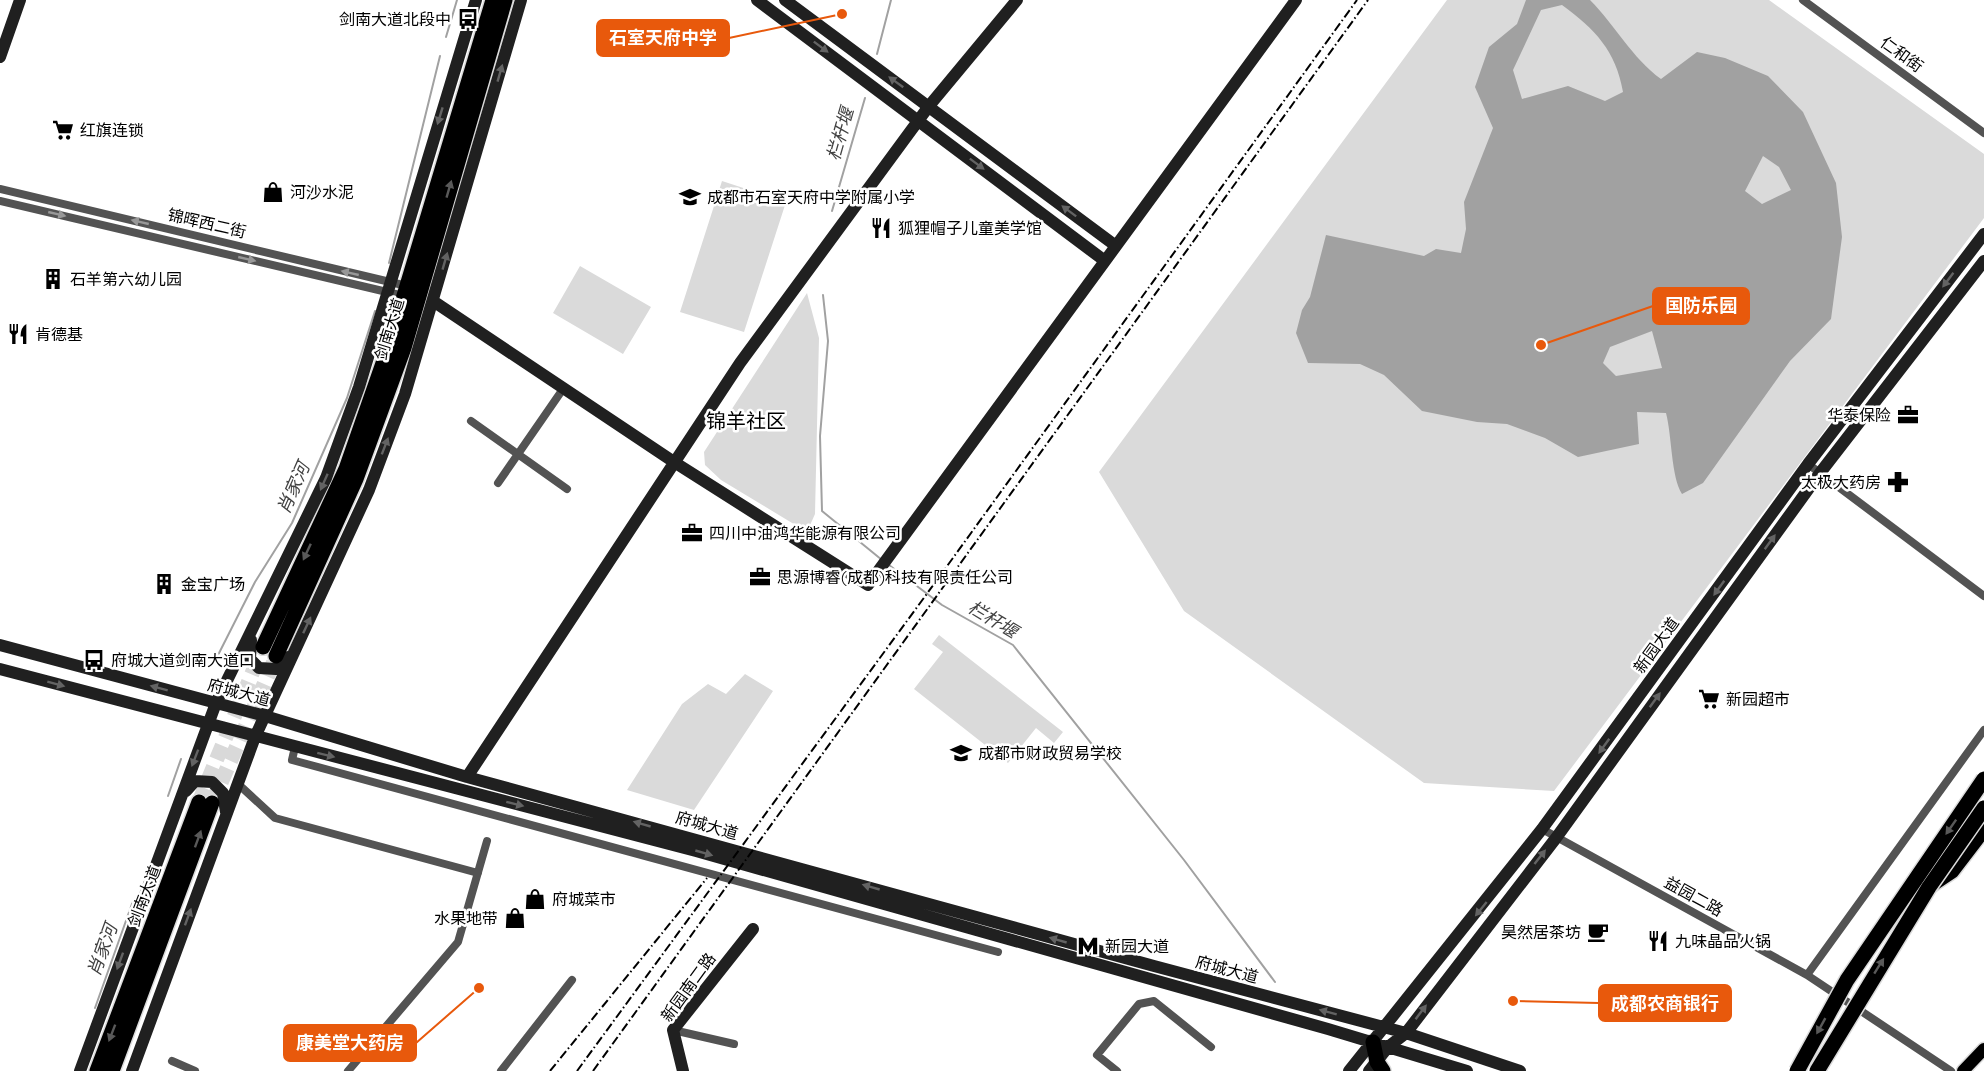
<svg xmlns="http://www.w3.org/2000/svg" width="1984" height="1071" viewBox="0 0 1984 1071" font-family="Quicksand,'Noto Sans SC',sans-serif">
<rect width="100%" height="100%" fill="#fff"/>
<!-- green -->
<path fill="#dadada" d="M 1447,0 L 1769,0 L 1984,154 L 1984,218 L 1554,791 L 1424,783 L 1184,611 L 1099,472 Z
M 722,181 L 786,202 L 744,332 L 680,312 Z
M 580,266 L 651,307 L 623,354 L 553,313 Z
M 807,293 L 819,338 L 815,514 L 807,532 L 721,480 L 705,465 L 704,452 Z
M 939,635 L 1063,732 L 1054,743 L 1036,728 L 1008,763 L 914,689 L 943,652 L 932,644 Z
M 745,674 L 773,691 L 694,810 L 627,790 L 682,704 L 708,684 L 726,694 Z"/>
<!-- water -->
<path fill="#a1a1a1" fill-rule="evenodd" d="M 1526,0 L 1590,0 C 1615,25 1632,58 1661,79 L 1697,52 L 1725,58 L 1768,76 L 1803,112 L 1836,183 L 1842,237 L 1831,319 L 1790,361 L 1703,483 L 1682,494 C 1671,477 1672,436 1666,413 L 1637,412 L 1639,444 L 1578,457 L 1545,438 L 1507,424 L 1477,422 L 1422,411 L 1384,375 L 1360,364 L 1308,363 L 1296,333 L 1302,310 L 1310,297 L 1326,235 L 1424,256 L 1436,249 L 1461,253 L 1466,229 L 1464,202 L 1493,128 L 1475,87 L 1489,47 L 1517,24 ZM 1562,5 C 1595,29 1616,51 1623,92 L 1605,101 L 1568,86 L 1522,99 L 1513,70 L 1541,10 ZM 1763,156 L 1779,167 L 1791,190 L 1762,204 L 1745,191 ZM 1652,331 L 1662,368 L 1616,376 L 1603,363 L 1610,347 Z"/>
<g fill="none" stroke-linecap="round" stroke-linejoin="round">
<!-- stream -->
<path stroke="#a1a1a1" stroke-width="2" d="M 446,37 L 457,0
M 877,54 L 891,0
M 832,211 L 865,98
M 389,263 L 440,56
M 823,295 L 828,341 L 820,436 L 822,511 L 882,560
M 889,565 L 942,605 L 1013,645 L 1184,860 L 1275,982
M 213,665 L 255,582 L 292,523 L 347,398 L 375,311
M 168,796 L 181,759
M 95,1008 L 133,901"/>
<!-- highway-tunnel -->
<path stroke="#d9d9d9" stroke-width="15" stroke-dasharray="15 8" stroke-linecap="butt" d="M 199,802 L 263,647
M 212,803 L 276,657"/>
<defs>
<path id="primary" d="M 1963,1071 L 1984,1049"/>
<path id="highway" d="M 263,647 L 346,469 L 388,349 L 493,0
M 276,656 L 356,479 L 404,348 L 505,0
M 1931,885 L 1952,871 L 1984,829
M 1373,1042 L 1377,1062 L 1383,1071
M 97,1071 L 199,802
M 112,1071 L 212,803"/>
</defs>
<!-- primary casing -->
<use href="#primary" stroke="#dbdbdb" stroke-width="15"/>
<!-- highway casing -->
<use href="#highway" stroke="#dbdbdb" stroke-width="18"/>
<!-- street -->
<path stroke="#535353" stroke-width="8" d="M 1803,0 L 1984,133
M 0,189 L 407,286
M 0,201 L 404,296
M 471,421 L 567,489
M 1808,464 L 1984,596
M 498,483 L 563,389
M 295,747 L 292,760 L 998,952
M 237,783 L 275,818 L 478,873
M 1542,829 L 1807,975 L 1951,1071
M 1807,975 L 1984,730
M 673,1030 L 734,1044
M 172,1061 L 195,1071
M 348,1071 L 458,942 L 487,841
M 501,1071 L 572,980
M 1117,1071 L 1097,1055 L 1139,1004 L 1154,1001 L 1211,1047"/>
<!-- secondary -->
<path stroke="#202020" stroke-width="12" d="M 757,0 L 1105,261
M 785,0 L 1116,246
M 0,57 L 20,0
M 433,301 L 674,462 L 868,585 L 1296,0
M 251,640 L 250,659 L 259,668 L 276,669 L 288,657
M 0,645 L 265,716 L 467,777 L 1154,966 L 1406,1033 L 1520,1071
M 0,669 L 696,851 L 1328,1029 L 1467,1071
M 467,777 L 740,363 L 929,106 L 1017,0
M 186,791 L 195,781 L 212,782 L 223,793 L 226,812
M 80,1071 L 216,703 L 326,478 L 359,387 L 476,0
M 132,1071 L 255,737 L 369,490 L 405,394 L 521,0
M 683,1071 L 673,1030 L 753,929
M 1349,1071 L 1542,829 L 1808,464 L 1984,234
M 1369,1071 L 1388,1047 L 1406,1033 L 1556,838 L 1820,473 L 1984,261"/>
<!-- primary -->
<use href="#primary" stroke="#000" stroke-width="12"/>
<!-- highway -->
<use href="#highway" stroke="#000" stroke-width="15"/>
<!-- rail -->
<path stroke="#000" stroke-width="2" stroke-dasharray="9 3 1.5 3" stroke-linecap="butt" d="M 550,1071 L 707,878
M 577,1071 L 937,580 L 1357,0
M 593,1071 L 1368,0"/>
<defs>
<path id="highway-bridge" d="M 1797,1071 L 1847,980 L 1984,779
M 1817,1071 L 1929,887 L 1984,808"/>
</defs>
<!-- highway-bridge casing -->
<use href="#highway-bridge" stroke="#dbdbdb" stroke-width="18" stroke-linecap="butt"/>
<!-- highway-bridge -->
<use href="#highway-bridge" stroke="#000" stroke-width="15"/>
</g>
<!-- one-way arrows -->
<defs><path id="oneway-solid" d="M-6-.8H1V-3.2L6.5 0L1 3.2V.8H-6Z" transform="scale(1.5)"/></defs>
<g fill="#636363">
<use href="#oneway-solid" transform="translate(821 47) rotate(37)"/>
<use href="#oneway-solid" transform="translate(500 73) rotate(-74)"/>
<use href="#oneway-solid" transform="translate(896 82) rotate(-144)"/>
<use href="#oneway-solid" transform="translate(440 116) rotate(107)"/>
<use href="#oneway-solid" transform="translate(977 164) rotate(37)"/>
<use href="#oneway-solid" transform="translate(1069 211) rotate(-143)"/>
<use href="#oneway-solid" transform="translate(445 261) rotate(-74)"/>
<use href="#oneway-solid" transform="translate(1948 280) rotate(127)"/>
<use href="#oneway-solid" transform="translate(385 446) rotate(-69)"/>
<use href="#oneway-solid" transform="translate(324 482) rotate(114)"/>
<use href="#oneway-solid" transform="translate(1770 542) rotate(-54)"/>
<use href="#oneway-solid" transform="translate(1719 588) rotate(126)"/>
<use href="#oneway-solid" transform="translate(307 625) rotate(-65)"/>
<use href="#oneway-solid" transform="translate(56 684) rotate(15)"/>
<use href="#oneway-solid" transform="translate(159 688) rotate(-165)"/>
<use href="#oneway-solid" transform="translate(1655 700) rotate(-54)"/>
<use href="#oneway-solid" transform="translate(1604 746) rotate(126)"/>
<use href="#oneway-solid" transform="translate(326 755) rotate(14)"/>
<use href="#oneway-solid" transform="translate(195 758) rotate(111)"/>
<use href="#oneway-solid" transform="translate(515 804) rotate(14)"/>
<use href="#oneway-solid" transform="translate(642 824) rotate(-164)"/>
<use href="#oneway-solid" transform="translate(704 853) rotate(16)"/>
<use href="#oneway-solid" transform="translate(1540 857) rotate(-52)"/>
<use href="#oneway-solid" transform="translate(871 887) rotate(-164)"/>
<use href="#oneway-solid" transform="translate(1481 909) rotate(129)"/>
<use href="#oneway-solid" transform="translate(188 917) rotate(-70)"/>
<use href="#oneway-solid" transform="translate(1058 940) rotate(-164)"/>
<use href="#oneway-solid" transform="translate(120 961) rotate(110)"/>
<use href="#oneway-solid" transform="translate(1328 1012) rotate(-165)"/>
<use href="#oneway-solid" transform="translate(1421 1012) rotate(-53)"/>
</g>
<g fill="#595959">
<use href="#oneway-solid" transform="translate(449 189) rotate(-74)"/>
<use href="#oneway-solid" transform="translate(307 552) rotate(115)"/>
<use href="#oneway-solid" transform="translate(1951 827) rotate(125)"/>
<use href="#oneway-solid" transform="translate(198 839) rotate(-70)"/>
<use href="#oneway-solid" transform="translate(1879 966) rotate(-58)"/>
<use href="#oneway-solid" transform="translate(1821 1026) rotate(119)"/>
<use href="#oneway-solid" transform="translate(112 1033) rotate(111)"/>
</g>
<g fill="#989898">
<use href="#oneway-solid" transform="translate(57 214) rotate(13)"/>
<use href="#oneway-solid" transform="translate(140 222) rotate(-167)"/>
<use href="#oneway-solid" transform="translate(247 259) rotate(13)"/>
<use href="#oneway-solid" transform="translate(350 273) rotate(-167)"/>
</g>
<!-- icons -->
<defs>
<symbol id="bus-bare" viewBox="-9 -9 18 18"><path d="M-5-6H5V4H4V6H2V4H-2V6H-4V4H-5ZM-3.5-4V0h7V-4ZM-3.5 1.2v1.5H-2V1.2ZM2 1.2v1.5H3.5V1.2Z" fill="#000" stroke="#fff" stroke-width="2.5" paint-order="stroke"/></symbol>
<symbol id="supermarket-bare" viewBox="-9 -9 18 18"><path d="M-6-5.5h2.5l.6 2H6L4.5 2H-2.5L-4.4-4H-6ZM-1.5 3.2a1.3 1.3 0 1 0 .1 0ZM3 3.2a1.3 1.3 0 1 0 .1 0Z" fill="#000" stroke="#fff" stroke-width="2.5" paint-order="stroke"/></symbol>
<symbol id="shop-bare" viewBox="-9 -9 18 18"><path d="M-5-2.5h2.3a2.7 3.5 0 0 1 5.4 0H5L5.5 6h-11ZM-1.5-2.5h3a1.5 2.3 0 0 0-3 0Z" fill="#000" stroke="#fff" stroke-width="2.5" paint-order="stroke"/></symbol>
<symbol id="school-bare" viewBox="-9 -9 18 18"><path d="M0-5L7-2L0 1L-7-2ZM-4 1L0 2.5L4 1V4Q0 6-4 4Z" fill="#000" stroke="#fff" stroke-width="2.5" paint-order="stroke"/></symbol>
<symbol id="restaurant-bare" viewBox="-9 -9 18 18"><path d="M-5-6h1v4h1v-4h1v4h1v-4h1v5L-1.5 .5V6h-2V.5L-5-1ZM5-6V6H3V1.5H1.5Q1.5-4 5-6Z" fill="#000" stroke="#fff" stroke-width="2.5" paint-order="stroke"/></symbol>
<symbol id="building-bare" viewBox="-9 -9 18 18"><path d="M-4-6H4V6H1V3H-1V6H-4ZM-2.5-4.3h1.7v1.8h-1.7ZM.8-4.3h1.7v1.8H.8ZM-2.5-1h1.7V.8h-1.7ZM.8-1h1.7V.8H.8Z" fill="#000" stroke="#fff" stroke-width="2.5" paint-order="stroke"/></symbol>
<symbol id="office-bare" viewBox="-9 -9 18 18"><path d="M-6-3h4V-5.5h4V-3h4V5H-6ZM-1-4.5V-3h2v-1.5ZM-6 0V1H6V0Z" fill="#000" stroke="#fff" stroke-width="2.5" paint-order="stroke"/></symbol>
<symbol id="pharmacy-bare" viewBox="-9 -9 18 18"><path d="M-2-6h4v4h4v4h-4v4h-4v-4h-4v-4h4Z" fill="#000" stroke="#fff" stroke-width="2.5" paint-order="stroke"/></symbol>
<symbol id="cafe-bare" viewBox="-9 -9 18 18"><path d="M-5.5-4.5H6V0H3Q3 3.5 0 3.5H-2.5Q-5.5 3.5-5.5 0ZM3-3.2v2h1.7v-2ZM-6 4.5H4V6H-6Z" fill="#000" stroke="#fff" stroke-width="2.5" paint-order="stroke"/></symbol>
<symbol id="metro-bare" viewBox="-9 -9 18 18"><path d="M-5.5 5V-5H-3L0 0L3-5H5.5V5H3V-.5L0 4L-3-.5V5Z" fill="#000" stroke="#fff" stroke-width="2.5" paint-order="stroke"/></symbol>
</defs>
<g fill-rule="evenodd">
<use href="#bus-bare" x="453" y="4" width="30" height="30"/>
<use href="#supermarket-bare" x="48" y="115" width="30" height="30"/>
<use href="#shop-bare" x="258" y="177" width="30" height="30"/>
<use href="#school-bare" x="675" y="182" width="30" height="30"/>
<use href="#restaurant-bare" x="866" y="213" width="30" height="30"/>
<use href="#building-bare" x="38" y="264" width="30" height="30"/>
<use href="#restaurant-bare" x="3" y="319" width="30" height="30"/>
<use href="#office-bare" x="1893" y="400" width="30" height="30"/>
<use href="#pharmacy-bare" x="1883" y="467" width="30" height="30"/>
<use href="#office-bare" x="677" y="518" width="30" height="30"/>
<use href="#office-bare" x="745" y="562" width="30" height="30"/>
<use href="#building-bare" x="149" y="569" width="30" height="30"/>
<use href="#bus-bare" x="79" y="645" width="30" height="30"/>
<use href="#supermarket-bare" x="1694" y="684" width="30" height="30"/>
<use href="#school-bare" x="946" y="738" width="30" height="30"/>
<use href="#shop-bare" x="520" y="884" width="30" height="30"/>
<use href="#shop-bare" x="500" y="903" width="30" height="30"/>
<use href="#cafe-bare" x="1583" y="917" width="30" height="30"/>
<use href="#restaurant-bare" x="1643" y="926" width="30" height="30"/>
<use href="#metro-bare" x="1073" y="931" width="30" height="30"/>
</g>
<g text-anchor="middle" dominant-baseline="central" stroke-width="5" stroke-linejoin="round" paint-order="stroke">
<!-- poi labels -->
<g font-size="16" fill="#000" stroke="#fff" text-anchor="start">
<text x="451" y="19" text-anchor="end">剑南大道北段中</text>
<text x="80" y="130">红旗连锁</text>
<text x="290" y="192">河沙水泥</text>
<text x="707" y="197">成都市石室天府中学附属小学</text>
<text x="898" y="228">狐狸帽子儿童美学馆</text>
<text x="70" y="279">石羊第六幼儿园</text>
<text x="35" y="334">肯德基</text>
<text x="1891" y="415" text-anchor="end">华泰保险</text>
<text x="1881" y="482" text-anchor="end">太极大药房</text>
<text x="709" y="533">四川中油鸿华能源有限公司</text>
<text x="777" y="577">思源博睿(成都)科技有限责任公司</text>
<text x="181" y="584">金宝广场</text>
<text x="111" y="660">府城大道剑南大道口</text>
<text x="1726" y="699">新园超市</text>
<text x="978" y="753">成都市财政贸易学校</text>
<text x="552" y="899">府城菜市</text>
<text x="498" y="918" text-anchor="end">水果地带</text>
<text x="1581" y="932" text-anchor="end">昊然居茶坊</text>
<text x="1675" y="941">九味晶品火锅</text>
<text x="1105" y="946">新园大道</text>
</g>
<!-- street labels -->
<g font-size="16" fill="#000" stroke="#fff">
<text transform="translate(1902 54) rotate(36)">仁和街</text>
<text transform="translate(207 223) rotate(13)">锦晖西二街</text>
<text transform="translate(389 329) rotate(-73)">剑南大道</text>
<text transform="translate(1656 645) rotate(-54)">新园大道</text>
<text transform="translate(239 692) rotate(15)">府城大道</text>
<text transform="translate(707 825) rotate(16)">府城大道</text>
<text transform="translate(144 896) rotate(-69)">剑南大道</text>
<text transform="translate(1694 896) rotate(29)">益园二路</text>
<text transform="translate(1227 969) rotate(15)">府城大道</text>
<text transform="translate(688 987) rotate(-54)">新园南二路</text>
</g>
<!-- water labels -->
<g font-size="18" font-style="italic" fill="#424242" stroke="#fff">
<text transform="translate(840 134) rotate(-74)">栏杆堰</text>
<text transform="translate(293 488) rotate(-66)">肖家河</text>
<text transform="translate(993 619) rotate(31)">栏杆堰</text>
<text transform="translate(102 950) rotate(-70)">肖家河</text>
</g>
<!-- quarter labels -->
<g font-size="20" fill="#000" stroke="#fff">
<text x="746" y="420">锦羊社区</text>
</g>
</g>
<!-- callouts -->
<path fill="none" stroke="#e8590c" stroke-width="2" d="M842 14L729 38M1541 345L1653 306M1513 1001L1599 1003M479 988L416 1043"/>
<g fill="#e8590c" stroke="#fff" stroke-width="2">
<circle cx="842" cy="14" r="6"/>
<circle cx="1541" cy="345" r="6"/>
<circle cx="1513" cy="1001" r="6"/>
<circle cx="479" cy="988" r="6"/>
</g>
<g fill="#e8590c" stroke="#e8590c" stroke-width="2">
<rect x="597" y="20" width="132" height="36" rx="6"/>
<rect x="1653" y="288" width="96" height="36" rx="6"/>
<rect x="1599" y="985" width="132" height="36" rx="6"/>
<rect x="284" y="1025" width="132" height="36" rx="6"/>
</g>
<g font-size="18" text-anchor="middle" font-weight="bold" fill="#fff">
<text x="663" y="44">石室天府中学</text>
<text x="1701" y="312">国防乐园</text>
<text x="1665" y="1010">成都农商银行</text>
<text x="350" y="1049">康美堂大药房</text>
</g>
</svg>
